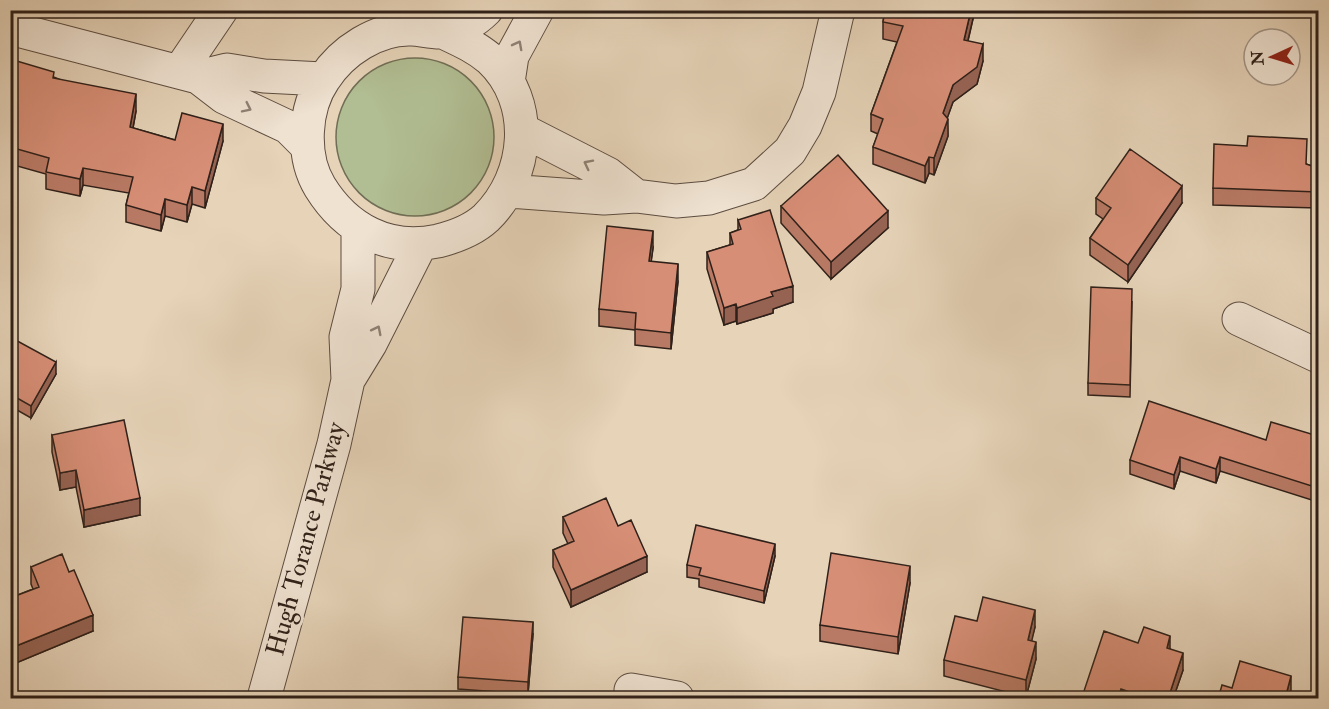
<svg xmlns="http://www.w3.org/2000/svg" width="1329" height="709" viewBox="0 0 1329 709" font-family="'IM FELL Double Pica',serif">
<rect width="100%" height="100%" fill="#e6d3b8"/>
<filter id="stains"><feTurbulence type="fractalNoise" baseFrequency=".00333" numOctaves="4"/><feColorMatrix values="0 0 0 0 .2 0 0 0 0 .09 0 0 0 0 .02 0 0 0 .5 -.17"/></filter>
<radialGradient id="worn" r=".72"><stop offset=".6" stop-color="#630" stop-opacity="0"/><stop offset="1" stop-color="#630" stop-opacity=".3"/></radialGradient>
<!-- green -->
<path fill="#b1bd92" stroke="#706e56" stroke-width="1.5" d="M336 137a79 79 0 1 1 158 0a79 79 0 1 1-158 0Z"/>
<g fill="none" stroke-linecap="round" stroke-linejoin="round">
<defs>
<path id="minor" d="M 10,28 L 198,77 L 224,97 L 288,127 L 307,146
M 443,32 C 460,40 476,47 490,59 C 536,102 529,176 486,218 C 473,230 454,237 438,241 C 388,252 346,229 320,187 C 301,156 304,108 324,79 C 342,51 377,28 411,29 C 421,29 432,33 443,32 C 459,31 475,21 486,10
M 179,72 L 221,10
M 198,77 L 227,70 L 264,76 L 323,79
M 508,82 L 512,56 L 537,10
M 522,130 L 608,174 L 636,196
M 508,191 L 604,198 L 636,196 L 676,201 L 709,198 L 754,184 L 790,151 L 805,126 L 819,92 L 838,10
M 1239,319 L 1318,356
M 348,380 L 370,344 L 420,245
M 631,690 L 677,698
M 264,698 L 334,444 L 348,380 L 346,337 L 358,289 L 358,229"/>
</defs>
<!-- minor casing -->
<use href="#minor" stroke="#5d4d41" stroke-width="35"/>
<!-- minor -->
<use href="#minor" stroke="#efe2d1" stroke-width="33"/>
</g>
<!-- wall -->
<path fill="#b97a65" stroke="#2f2019" stroke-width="1.5" d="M 885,10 L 975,10 L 968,41 L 983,61 L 977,84 L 953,102 L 947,118 L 948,136 L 934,175 L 929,173 L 925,183 L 873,164 L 873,147 L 878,134 L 871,131 L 871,114 L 897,42 L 883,39 L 883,22 Z
M 10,59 L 136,111 L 133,128 L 175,140 L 223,141 L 205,208 L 192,204 L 187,222 L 165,216 L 161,231 L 126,222 L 126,205 L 129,193 L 83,185 L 80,196 L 46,189 L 46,174 L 10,164 Z
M 1306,164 L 1318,168 L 1318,208 L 1213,205 L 1213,188 Z
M 1096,198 L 1182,203 L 1128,282 L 1090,255 L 1090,238 L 1103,219 L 1096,214 Z
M 781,206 L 888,228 L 831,279 L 781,223 Z
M 1318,212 L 1318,241 L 1315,240 L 1315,223 Z
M 738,220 L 793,302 L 773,309 L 773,313 L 737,324 L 736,321 L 724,325 L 707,269 L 707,252 L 730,245 L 730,233 L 738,230 Z
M 653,248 L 651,261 L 678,281 L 671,349 L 635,345 L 635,330 L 599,326 L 599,309 Z
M 1132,301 L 1130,397 L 1088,395 L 1088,383 Z
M 10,337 L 56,374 L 31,418 L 10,406 Z
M 52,435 L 140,515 L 84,527 L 76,487 L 60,490 L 52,452 Z
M 1318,436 L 1318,502 L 1220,471 L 1216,483 L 1180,471 L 1174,489 L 1130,474 L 1130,460 L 1266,440 Z
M 563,517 L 618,526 L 647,572 L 571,607 L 553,567 L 553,550 L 568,544 L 563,533 Z
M 775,556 L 764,603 L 699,587 L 699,579 L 687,577 L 687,565 Z
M 31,567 L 93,631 L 16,663 L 10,649 L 10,598 L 33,589 L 31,584 Z
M 910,583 L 898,654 L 820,641 L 820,625 Z
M 977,621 L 1035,627 L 1031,641 L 1036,659 L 1026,697 L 944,676 L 944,660 Z
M 533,634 L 528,694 L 458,689 L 458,677 Z
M 1138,643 L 1170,649 L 1183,670 L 1173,699 L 1082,699 L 1082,697 Z"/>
<!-- shaded-wall -->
<path fill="#966353" stroke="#2f2019" stroke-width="1.5" d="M 971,10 L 975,10 L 964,57 L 964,40 Z
M 983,44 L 983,61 L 977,84 L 953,102 L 943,130 L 943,113 L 953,85 Z
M 136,94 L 136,111 L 130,144 L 130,127 Z
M 948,119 L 948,136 L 934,175 L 934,158 Z
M 223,124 L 223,141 L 205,208 L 205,191 Z
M 929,157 L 929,173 L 925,183 L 925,166 Z
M 83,168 L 83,185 L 80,196 L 80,179 Z
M 1182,186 L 1182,203 L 1128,282 L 1128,265 Z
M 192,187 L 192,204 L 187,222 L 187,205 Z
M 165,199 L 165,216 L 161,231 L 161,215 Z
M 888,211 L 888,228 L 831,279 L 831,262 Z
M 653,231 L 653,248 L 649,278 L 649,261 Z
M 678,264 L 678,281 L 671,349 L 671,333 Z
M 793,286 L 793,302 L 773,309 L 773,313 L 737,324 L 737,308 L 771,292 Z
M 736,304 L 736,321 L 724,325 L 724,308 Z
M 56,362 L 56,374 L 31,418 L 31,406 Z
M 1180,457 L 1180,471 L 1174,489 L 1174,475 Z
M 1220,457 L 1220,471 L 1216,483 L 1216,469 Z
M 76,470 L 76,487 L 60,490 L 60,473 Z
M 140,498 L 140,515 L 84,527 L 84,510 Z
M 775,544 L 775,556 L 764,603 L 764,591 Z
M 647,556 L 647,572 L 571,607 L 571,590 Z
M 910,566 L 910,583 L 898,654 L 898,637 Z
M 1035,610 L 1035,627 L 1028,657 L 1028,640 Z
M 93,615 L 93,631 L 16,663 L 16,646 Z
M 533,622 L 533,634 L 528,694 L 528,682 Z
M 1170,636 L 1170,653 L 1167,648 Z
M 1036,642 L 1036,659 L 1026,697 L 1026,680 Z
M 1183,653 L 1183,670 L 1173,699 L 1168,699 Z
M 1291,676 L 1291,693 L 1289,699 L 1285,699 Z"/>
<!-- building -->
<path fill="#d78e76" stroke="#2f2019" stroke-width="1.5" d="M 885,10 L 971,10 L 964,40 L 983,44 L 977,67 L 953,85 L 943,113 L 948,119 L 934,158 L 929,157 L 925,166 L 873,147 L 883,119 L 871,114 L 903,26 L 883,22 Z
M 10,59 L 54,72 L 53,78 L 136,94 L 130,127 L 175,140 L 182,113 L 223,124 L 205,191 L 192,187 L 187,205 L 165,199 L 161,215 L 126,205 L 133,177 L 83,168 L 80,179 L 46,172 L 49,158 L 10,147 Z
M 1248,136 L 1307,139 L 1306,164 L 1318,168 L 1318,192 L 1213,188 L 1214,144 L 1247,146 Z
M 1130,149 L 1182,186 L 1128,265 L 1090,238 L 1111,208 L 1096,198 Z
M 838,155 L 888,211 L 831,262 L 781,206 Z
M 770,210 L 793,286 L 771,292 L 773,296 L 737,308 L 736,304 L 724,308 L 707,252 L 733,244 L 730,233 L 741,229 L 738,220 Z
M 1318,212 L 1318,224 L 1315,223 Z
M 607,226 L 653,231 L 649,261 L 678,264 L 671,333 L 635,329 L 636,313 L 599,309 Z
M 1091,287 L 1132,289 L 1130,385 L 1088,383 Z
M 10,337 L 56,362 L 31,406 L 10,394 Z
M 1149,401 L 1266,440 L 1271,422 L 1318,436 L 1318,488 L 1220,457 L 1216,469 L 1180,457 L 1174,475 L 1130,460 Z
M 124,420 L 140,498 L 84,510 L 76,470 L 60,473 L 52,435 Z
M 606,498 L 618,526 L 631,520 L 647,556 L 571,590 L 553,550 L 574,541 L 563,517 Z
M 696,525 L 775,544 L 764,591 L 699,575 L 701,568 L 687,565 Z
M 831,553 L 910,566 L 898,637 L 820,625 Z
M 62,554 L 69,572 L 74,570 L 93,615 L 16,646 L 10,632 L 10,598 L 39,587 L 31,567 Z
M 983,597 L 1035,610 L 1028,640 L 1036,642 L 1026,680 L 944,660 L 955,616 L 977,621 Z
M 463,617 L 533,622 L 528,682 L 458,677 Z
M 1144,627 L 1170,636 L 1167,648 L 1183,653 L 1168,699 L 1150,699 L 1121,689 L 1118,699 L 1086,699 L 1082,697 L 1104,631 L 1138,643 Z
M 1240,661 L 1291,676 L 1285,699 L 1218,699 L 1222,685 L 1232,688 Z"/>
<!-- one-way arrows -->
<defs><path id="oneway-chevron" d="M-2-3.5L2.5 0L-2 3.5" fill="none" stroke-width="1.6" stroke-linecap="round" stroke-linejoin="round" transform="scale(1.5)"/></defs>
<g stroke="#8f8175">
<use href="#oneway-chevron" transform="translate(518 45) rotate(-62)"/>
<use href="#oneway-chevron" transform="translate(247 108) rotate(26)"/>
<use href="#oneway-chevron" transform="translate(588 164) rotate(-153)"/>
<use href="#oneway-chevron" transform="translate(377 330) rotate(-63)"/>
</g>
<g text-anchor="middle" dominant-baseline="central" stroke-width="6" stroke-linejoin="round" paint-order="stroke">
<!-- street labels -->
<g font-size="26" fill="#2f2019" stroke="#efe2d1">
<text transform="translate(306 539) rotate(-75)">Hugh Torance Parkway</text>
</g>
</g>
<!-- margin -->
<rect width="1329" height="709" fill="none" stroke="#e6d3b8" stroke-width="36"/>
<rect x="12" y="12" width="1305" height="685" fill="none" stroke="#2f2019" stroke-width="3"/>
<rect x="18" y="18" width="1293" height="673" fill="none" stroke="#2f2019" stroke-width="1.5"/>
<!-- north arrow -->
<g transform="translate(1272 57) rotate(266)"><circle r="28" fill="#efe2d1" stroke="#a29487" stroke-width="1.5"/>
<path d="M0-4.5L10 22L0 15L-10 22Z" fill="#8f2418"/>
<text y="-9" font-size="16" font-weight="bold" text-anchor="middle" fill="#2f2019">N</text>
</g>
<rect width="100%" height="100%" filter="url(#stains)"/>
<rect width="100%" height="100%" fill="url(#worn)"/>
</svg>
